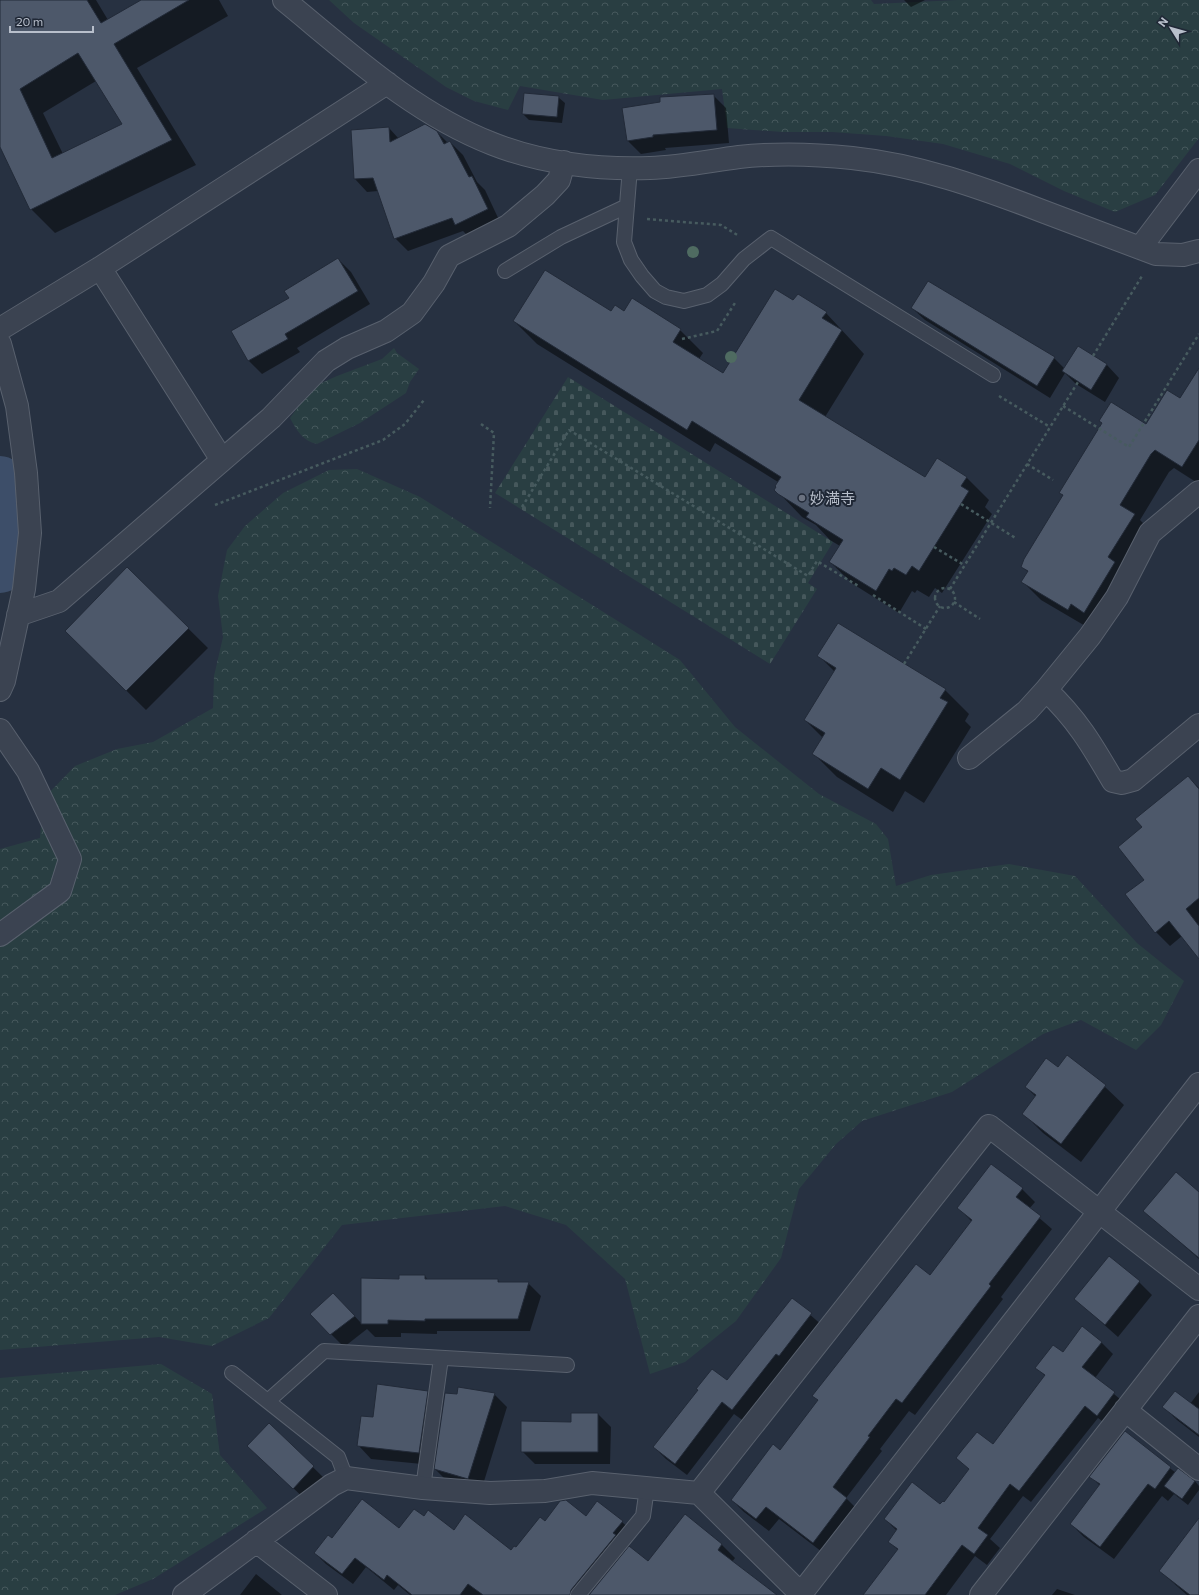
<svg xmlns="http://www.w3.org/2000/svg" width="1199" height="1595" viewBox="0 0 1199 1595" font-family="Commissioner,'Noto Sans JP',sans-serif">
<defs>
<pattern id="forest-crowns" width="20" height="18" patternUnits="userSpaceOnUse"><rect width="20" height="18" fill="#293e42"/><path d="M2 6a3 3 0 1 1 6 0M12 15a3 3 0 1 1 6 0" fill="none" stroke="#46585c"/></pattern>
<pattern id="cemetery-stones" width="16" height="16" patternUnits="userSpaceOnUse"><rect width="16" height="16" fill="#293e42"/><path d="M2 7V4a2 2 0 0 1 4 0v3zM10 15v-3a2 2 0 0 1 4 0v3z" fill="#46585c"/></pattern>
</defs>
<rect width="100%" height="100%" fill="#273141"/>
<!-- forest -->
<path fill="url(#forest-crowns)" d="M 329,0 L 871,0 L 874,4 L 958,0 L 1199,0 L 1199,138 L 1155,195 L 1115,212 L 1064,191 L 1010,164 L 943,144 L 886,136 L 832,132 L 783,132 L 727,128 L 722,89 L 603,100 L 520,86 L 508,110 L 474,101 L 446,87 L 354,23 Z
M 394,348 L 397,353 L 419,369 L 410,382 L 406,393 L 360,423 L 317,444 C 304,442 296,430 290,418 L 300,404 L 319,384 L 337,376 L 382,359 Z
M 357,469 L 420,497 L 680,660 L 735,727 L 819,794 L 876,824 L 888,839 L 896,886 L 931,875 L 1009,864 L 1075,876 L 1137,943 L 1184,981 L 1161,1025 L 1136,1050 L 1081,1020 L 1043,1034 L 952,1092 L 862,1121 L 836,1144 L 799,1189 L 781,1258 L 736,1321 L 685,1362 L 650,1374 L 625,1279 L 566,1225 L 505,1206 L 342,1225 L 269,1318 L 212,1346 L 159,1337 L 0,1350 L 0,849 L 40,838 L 43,799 L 75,766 L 117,749 L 153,742 L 213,708 L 214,676 L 223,637 L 218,596 L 227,550 L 245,526 L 283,493 L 329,470 Z
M 161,1364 L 212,1394 L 220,1455 L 267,1508 L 153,1579 L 115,1595 L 0,1595 L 0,1378 Z"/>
<!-- cemetery -->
<path fill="url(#cemetery-stones)" d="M 568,377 L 833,542 L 808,583 L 817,589 L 770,664 L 495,493 Z"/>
<!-- shadow -->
<path fill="#0007" fill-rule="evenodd" d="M 3,0 L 96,0 L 108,20 L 143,0 L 219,0 L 228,16 L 137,68 L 196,165 L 55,233 L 31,209 L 0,145 L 0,2 ZM 96,81 L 123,125 L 63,154 L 43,113 Z
M 904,0 L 925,0 L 911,7 Z
M 713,95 L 726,108 L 729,143 L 665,148 L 666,150 L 641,154 L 628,141 Z
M 558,97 L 565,103 L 562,123 L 529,120 L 523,114 Z
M 389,128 L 399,139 L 436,131 L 448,143 L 450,142 L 463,155 L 477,182 L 485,190 L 500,222 L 469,237 L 463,231 L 408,251 L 395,238 L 378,191 L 367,192 L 355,179 L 352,131 Z
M 338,259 L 351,272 L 370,304 L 297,348 L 300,352 L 262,374 L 249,361 L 232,331 L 290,299 Z
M 794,302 L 826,313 L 864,354 L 825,417 L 925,479 L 966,477 L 989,500 L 985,507 L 992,514 L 942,593 L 935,588 L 929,597 L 917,590 L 915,593 L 912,591 L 899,613 L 853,584 L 830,562 L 840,546 L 830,540 L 816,525 L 802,517 L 779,493 L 778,482 L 715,443 L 710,452 L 537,344 L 514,321 L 624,313 L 680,330 L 703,353 L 699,359 L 723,374 Z
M 912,308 L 1054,358 L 1065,369 L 1078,347 L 1107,365 L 1119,378 L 1105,402 L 1076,384 L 1065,373 L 1050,398 L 925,320 Z
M 1199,381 L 1199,484 L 1174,468 L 1169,472 L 1140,520 L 1153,533 L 1087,627 L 1041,600 L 1023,582 L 1028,572 L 1022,567 L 1063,496 L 1061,493 L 1103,424 L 1100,421 L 1146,425 L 1180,399 Z
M 127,568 L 208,648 L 146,710 L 66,631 Z
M 819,656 L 945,690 L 969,714 L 965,721 L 971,727 L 924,803 L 905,791 L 893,812 L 837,777 L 813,753 L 823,738 L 805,720 L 835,672 Z
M 1188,777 L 1199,788 L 1199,956 L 1182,936 L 1170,946 L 1156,932 L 1145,880 L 1144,827 Z
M 1058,1069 L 1104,1086 L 1124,1105 L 1081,1162 L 1043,1133 L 1024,1114 L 1036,1097 L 1026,1087 Z
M 1022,1189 L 1035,1202 L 1029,1209 L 1052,1229 L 1001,1297 L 1003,1299 L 915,1415 L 909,1411 L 880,1449 L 882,1451 L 846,1498 L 859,1511 L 826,1555 L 779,1519 L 769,1531 L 744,1512 L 732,1500 L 780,1451 L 819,1401 L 813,1395 L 930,1277 L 972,1222 L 959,1208 Z
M 1199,1193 L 1199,1259 L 1145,1211 Z
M 425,1276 L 428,1280 L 498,1280 L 500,1283 L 528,1283 L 541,1296 L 530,1331 L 437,1331 L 437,1334 L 401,1333 L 401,1337 L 375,1337 L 367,1329 L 344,1347 L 331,1334 L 346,1307 L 362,1324 L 400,1280 Z
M 1139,1282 L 1152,1295 L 1118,1337 L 1075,1299 Z
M 793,1300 L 823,1326 L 745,1422 L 734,1414 L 687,1475 L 666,1459 L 654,1447 L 727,1381 Z
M 1101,1342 L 1113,1354 L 1095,1378 L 1127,1405 L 1110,1427 L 1098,1418 L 1031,1502 L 1023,1496 L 990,1539 L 1000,1548 L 987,1565 L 975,1556 L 946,1595 L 864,1595 L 898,1550 L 889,1542 L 897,1531 L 885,1519 L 945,1503 L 970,1470 L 957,1458 L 993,1445 L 1046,1377 L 1037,1368 L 1063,1353 Z
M 427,1392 L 440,1405 L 432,1465 L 371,1459 L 359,1446 L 373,1418 Z
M 1199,1392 L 1199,1437 L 1177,1420 L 1164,1407 L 1190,1404 Z
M 494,1394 L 507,1407 L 481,1491 L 448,1482 L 435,1469 L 458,1395 Z
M 598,1414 L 611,1427 L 610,1464 L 535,1464 L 522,1451 L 572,1423 Z
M 269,1424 L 326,1480 L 307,1501 L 262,1459 Z
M 1125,1433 L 1176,1473 L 1178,1470 L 1195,1481 L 1199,1486 L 1199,1490 L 1188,1505 L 1174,1494 L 1168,1501 L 1162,1496 L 1114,1559 L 1084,1537 L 1071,1524 L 1100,1486 L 1091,1476 Z
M 685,1516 L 722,1545 L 735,1558 L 732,1562 L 773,1595 L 713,1595 Z
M 586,1517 L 622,1522 L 633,1532 L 586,1595 L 410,1595 L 398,1585 L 394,1590 L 366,1567 L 353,1584 L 326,1564 L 315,1553 L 332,1540 L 399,1529 L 424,1518 L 454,1531 L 511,1552 L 545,1523 Z
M 1199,1523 L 1199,1595 L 1187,1595 L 1160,1571 Z
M 256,1574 L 282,1595 L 240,1595 Z
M 1057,1589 L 1075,1595 L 1052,1595 Z"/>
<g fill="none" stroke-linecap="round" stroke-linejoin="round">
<!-- river -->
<path stroke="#3d4e69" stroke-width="50" d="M 0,481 L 2,532 L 0,568"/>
</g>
<!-- building -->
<path fill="#4d586a" stroke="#222a38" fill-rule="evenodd" d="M 0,0 L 87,0 L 101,23 L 141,0 L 189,0 L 114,44 L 172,140 L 30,210 L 0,147 ZM 78,53 L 122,124 L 52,158 L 20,89 Z
M 524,93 L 559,96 L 557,117 L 522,114 Z
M 714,94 L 717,130 L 653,135 L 653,137 L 627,141 L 622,108 L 660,102 L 660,97 Z
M 425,124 L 437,131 L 444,144 L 450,141 L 469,177 L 472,176 L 488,209 L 455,225 L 452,218 L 394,239 L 373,178 L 354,179 L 351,130 L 389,127 L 390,142 Z
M 338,258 L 358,291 L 285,334 L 288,339 L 248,361 L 231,331 L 289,298 L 284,291 Z
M 545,270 L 611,311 L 615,305 L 624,311 L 632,298 L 681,329 L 673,342 L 723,373 L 775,289 L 793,300 L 798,294 L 827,312 L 822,318 L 842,330 L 799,400 L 925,477 L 937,458 L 967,477 L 961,486 L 969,491 L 919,571 L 912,566 L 906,575 L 894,568 L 892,571 L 889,569 L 876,591 L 829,562 L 843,540 L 806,517 L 809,513 L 778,494 L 774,490 L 776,487 L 775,486 L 781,477 L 692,421 L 687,430 L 513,321 Z
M 928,281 L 1055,357 L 1037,386 L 911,308 Z
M 1078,346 L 1107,364 L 1091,390 L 1062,371 Z
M 1199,368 L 1199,440 L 1182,467 L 1155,450 L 1151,454 L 1120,505 L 1135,514 L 1108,557 L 1115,562 L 1084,613 L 1071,604 L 1068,610 L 1021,582 L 1028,571 L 1021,567 L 1024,559 L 1063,495 L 1059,493 L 1102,423 L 1099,421 L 1111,402 L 1146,424 L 1167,390 L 1180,398 Z
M 127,567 L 189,628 L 126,691 L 65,631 Z
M 838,623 L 946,689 L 940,698 L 948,702 L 900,780 L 881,768 L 868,789 L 812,754 L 825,733 L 804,720 L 836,668 L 817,656 Z
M 1188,776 L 1199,789 L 1199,898 L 1186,909 L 1199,926 L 1199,959 L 1169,921 L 1155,933 L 1125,894 L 1144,880 L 1118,847 L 1142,827 L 1135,819 Z
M 1067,1055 L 1106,1085 L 1061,1144 L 1022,1114 L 1036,1095 L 1025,1087 L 1046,1058 L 1058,1067 Z
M 991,1164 L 1023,1188 L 1016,1197 L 1041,1216 L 989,1284 L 991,1286 L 902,1403 L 896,1399 L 868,1436 L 870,1437 L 833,1487 L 847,1498 L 813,1543 L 766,1507 L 756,1519 L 731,1500 L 773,1444 L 780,1450 L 818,1400 L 812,1396 L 916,1264 L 930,1275 L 972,1220 L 957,1208 Z
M 1176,1172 L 1199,1192 L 1199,1258 L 1143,1211 Z
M 1109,1256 L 1140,1281 L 1105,1325 L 1074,1299 Z
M 399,1275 L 425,1275 L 425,1279 L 498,1279 L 498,1282 L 529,1282 L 518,1319 L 425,1319 L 425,1321 L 388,1320 L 388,1324 L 361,1324 L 361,1278 L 399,1279 Z
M 333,1293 L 355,1316 L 330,1335 L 310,1314 Z
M 792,1298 L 812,1313 L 779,1356 L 776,1354 L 732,1410 L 722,1402 L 675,1464 L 653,1447 L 698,1390 L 696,1389 L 712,1369 L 727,1380 Z
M 1082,1326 L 1102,1342 L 1082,1367 L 1115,1392 L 1097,1416 L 1085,1406 L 1019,1491 L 1010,1484 L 978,1528 L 988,1535 L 974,1554 L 962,1545 L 925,1595 L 863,1595 L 898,1549 L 888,1542 L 897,1529 L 884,1519 L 912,1482 L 940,1504 L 943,1501 L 944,1502 L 969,1469 L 956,1458 L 963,1449 L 977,1432 L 993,1444 L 1045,1375 L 1035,1368 L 1053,1345 L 1063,1352 Z
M 377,1384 L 428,1391 L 419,1453 L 357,1446 L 361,1416 L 373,1417 Z
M 458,1387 L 495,1393 L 468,1479 L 434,1469 L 445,1393 L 457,1394 Z
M 1175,1391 L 1199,1409 L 1199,1435 L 1162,1407 Z
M 571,1413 L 598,1413 L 598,1452 L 521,1452 L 521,1421 L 571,1422 Z
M 269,1423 L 314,1466 L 293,1489 L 247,1446 Z
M 1125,1431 L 1171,1467 L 1155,1489 L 1148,1484 L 1100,1547 L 1070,1524 L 1100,1484 L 1089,1477 Z
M 1178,1468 L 1195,1481 L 1182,1499 L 1164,1486 Z
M 362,1499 L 399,1528 L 414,1509 L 424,1516 L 428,1510 L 454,1530 L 465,1514 L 511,1550 L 514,1546 L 516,1547 L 540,1517 L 545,1521 L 560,1501 L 566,1500 L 586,1516 L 597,1501 L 623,1521 L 613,1533 L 616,1535 L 571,1590 L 570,1595 L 483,1595 L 468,1584 L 460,1595 L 412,1595 L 387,1575 L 384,1580 L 355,1558 L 342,1574 L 314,1553 L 328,1535 L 332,1538 Z
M 685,1514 L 722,1544 L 718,1550 L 777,1595 L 589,1595 L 629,1546 L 648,1561 Z
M 1199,1518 L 1199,1595 L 1190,1595 L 1159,1571 Z"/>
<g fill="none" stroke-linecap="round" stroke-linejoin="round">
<defs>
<path id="lane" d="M 630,168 L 624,242 L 631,260 L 642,276 L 655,291 L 666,297 L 684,301 L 707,295 L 722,284 L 744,259 L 771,238 L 993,375
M 505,271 L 561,237 L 627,206
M 232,1373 L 338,1457 L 346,1478
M 268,1401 L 324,1351 L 567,1365
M 423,1488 L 441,1358
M 578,1595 L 643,1516 L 647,1488"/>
<path id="street" d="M 284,0 C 349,53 413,113 493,144 C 541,163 598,170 650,168 C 680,167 709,161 739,157 C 776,153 815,154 852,158 C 918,165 980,187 1042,211 C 1080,225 1118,240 1156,254 L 1183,255 L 1199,251
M 1140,248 L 1199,170
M 100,268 L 222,460
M 0,329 L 100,268 L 387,83
M 0,344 L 17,406 L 26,473 L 30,533 L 24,589 L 4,681 L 0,690
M 18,615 L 59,601 L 271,418 L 326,361 L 347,348 L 386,331 L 412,313 L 434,283 L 449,256 L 508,226 L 545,195 L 559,180 L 564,162
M 1046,690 L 1090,636 L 1117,597 L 1150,533 L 1199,492
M 0,730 L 28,771 L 70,859 L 60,891 L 0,935
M 969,758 L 1027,711 L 1046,690 C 1077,719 1092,745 1113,781 L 1122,783 L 1133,780 L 1199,725
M 1125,1410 L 1199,1469
M 699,1493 L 989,1126 L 1199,1289
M 256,1541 L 326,1595
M 184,1595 L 332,1485 L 346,1478 L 423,1488 L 490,1493 L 545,1491 L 592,1483 L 699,1493 L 802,1595
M 800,1595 L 1199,1084
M 981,1595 L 1199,1316"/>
</defs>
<!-- lane casing -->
<use href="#lane" stroke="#59616e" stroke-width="16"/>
<!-- street casing -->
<use href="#street" stroke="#59616e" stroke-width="24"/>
<!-- path -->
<path stroke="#475b5f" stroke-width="2.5" stroke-dasharray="3 3" stroke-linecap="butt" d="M 647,219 L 721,225 L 739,236
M 682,339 L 717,331 L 735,303
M 1093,356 L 1142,276
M 999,396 L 1050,427
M 1063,406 L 1129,447 L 1199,334
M 481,424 L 494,433 L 490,508
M 1027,464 L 1053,480
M 961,504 L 1017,539
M 215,505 L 383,440 L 405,424 L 424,400
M 522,507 L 569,430 L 808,576 L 817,561 L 860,587
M 934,547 L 964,565
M935 598a10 10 0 1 1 20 0a10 10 0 1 1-20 0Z
M 950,589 L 1078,382
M 873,595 L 926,629
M 954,602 L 980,619
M 904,664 L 940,606"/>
<!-- lane -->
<use href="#lane" stroke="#3b4351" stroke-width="14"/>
<!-- street -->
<use href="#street" stroke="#3b4351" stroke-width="22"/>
</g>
<!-- trees -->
<g fill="#4f6b61">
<circle cx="693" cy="252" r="6"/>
<circle cx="731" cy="357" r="6"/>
</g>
<!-- markers -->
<circle fill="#6b7280" stroke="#202836" stroke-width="1.5" cx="802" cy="498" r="4"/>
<g text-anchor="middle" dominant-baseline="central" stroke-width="4" stroke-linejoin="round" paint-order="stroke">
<!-- poi labels -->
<g font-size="15" fill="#b8bfcb" stroke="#202836" text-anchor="start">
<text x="810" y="498">妙満寺</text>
</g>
</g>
<!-- north arrow -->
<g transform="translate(1171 28) rotate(307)" stroke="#202836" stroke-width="3" paint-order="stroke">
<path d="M0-3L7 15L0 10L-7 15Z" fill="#b8bfcb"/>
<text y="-6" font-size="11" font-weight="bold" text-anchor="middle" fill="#b8bfcb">N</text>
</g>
<!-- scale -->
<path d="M10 26v6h83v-6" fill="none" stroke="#b8bfcb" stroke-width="2"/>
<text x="16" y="26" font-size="12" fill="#b8bfcb" stroke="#202836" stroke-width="3" paint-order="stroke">20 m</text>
</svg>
